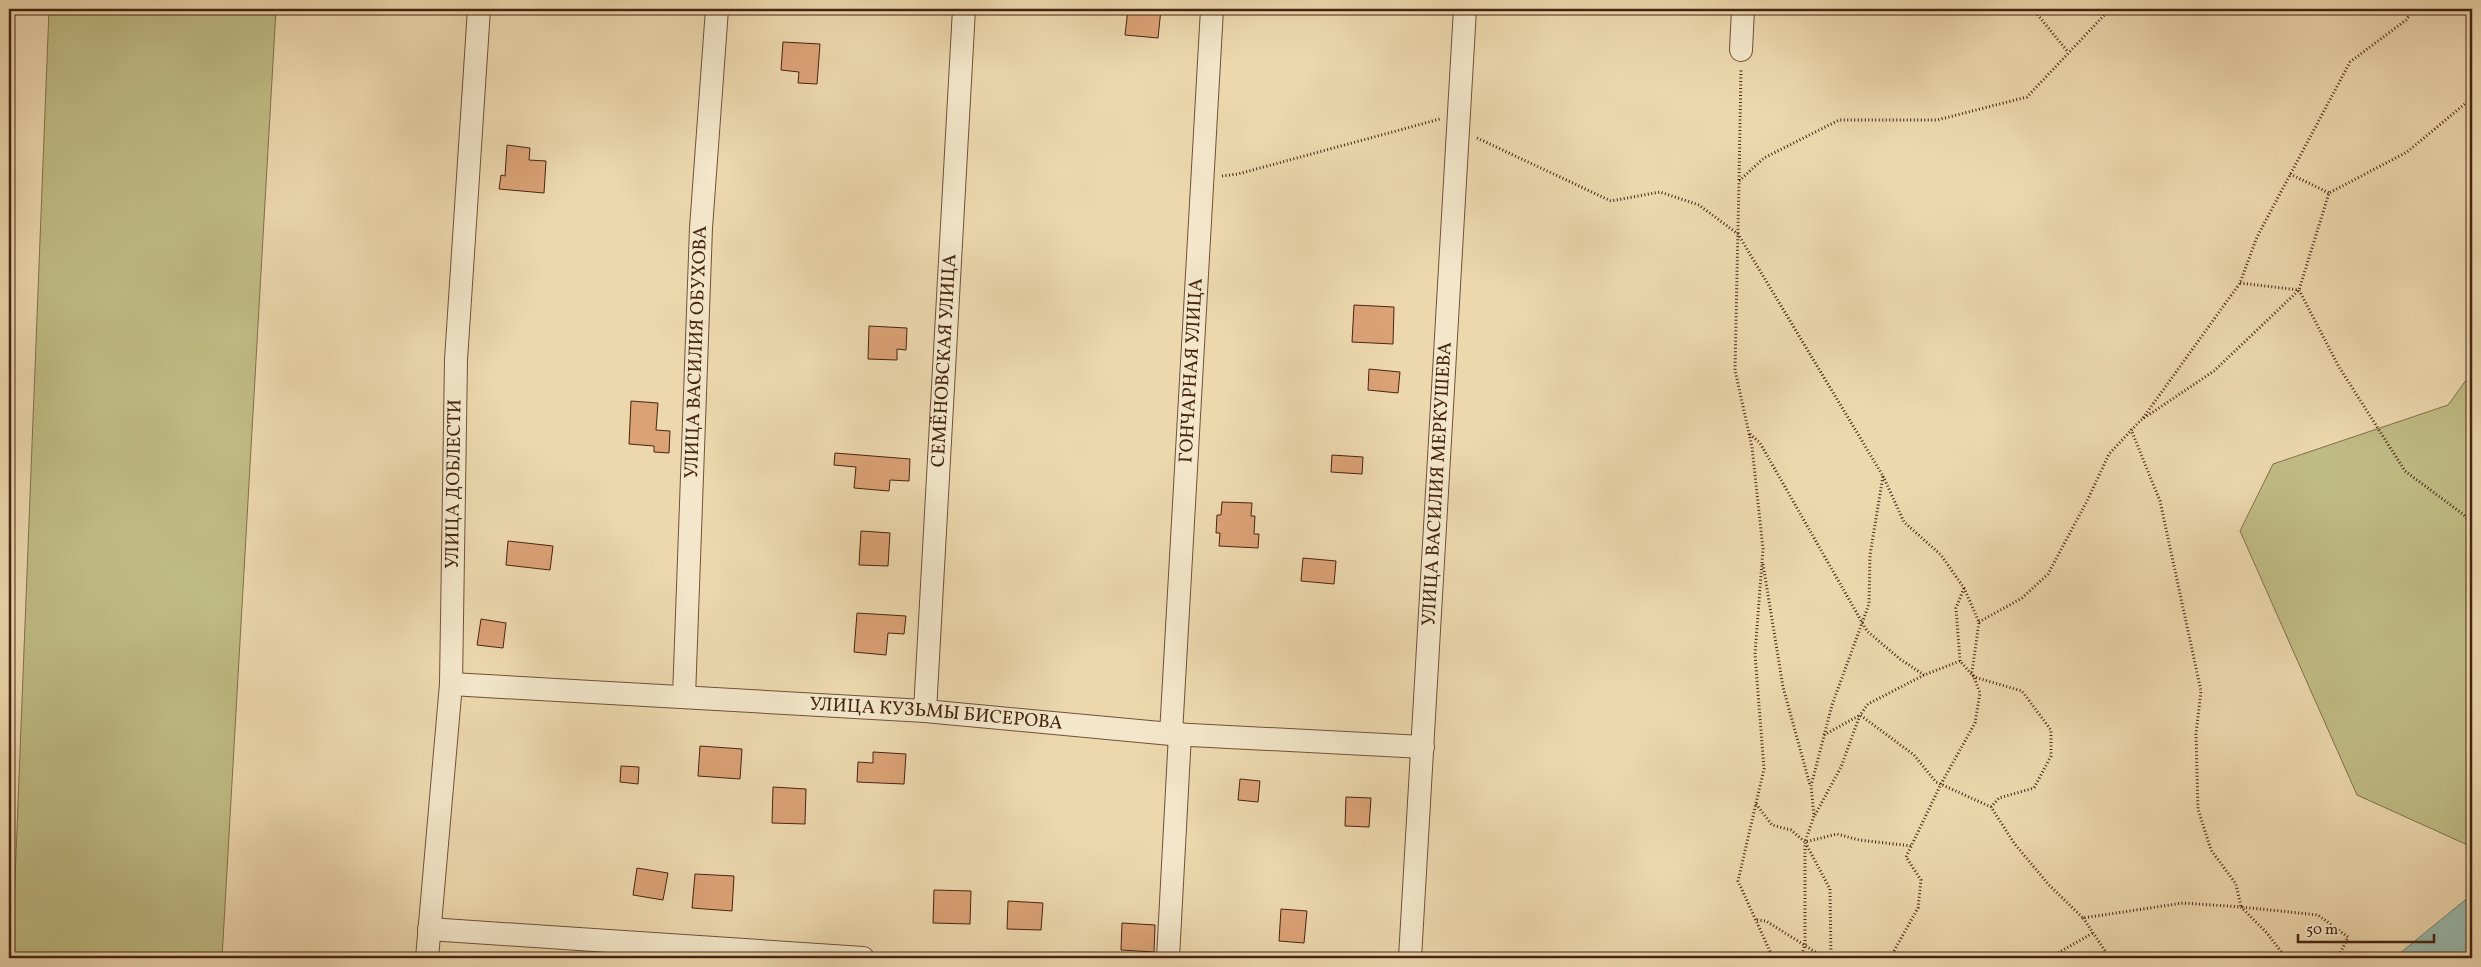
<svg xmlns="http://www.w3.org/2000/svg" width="2481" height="967" viewBox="0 0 2481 967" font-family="Vollkorn,serif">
<rect width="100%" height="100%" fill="#edd8ae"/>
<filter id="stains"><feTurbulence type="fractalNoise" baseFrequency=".004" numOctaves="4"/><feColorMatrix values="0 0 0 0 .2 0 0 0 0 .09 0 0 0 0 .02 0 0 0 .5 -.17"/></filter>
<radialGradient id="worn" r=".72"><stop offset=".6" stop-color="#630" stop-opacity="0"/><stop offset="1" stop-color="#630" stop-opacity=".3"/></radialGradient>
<!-- green -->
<path fill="#c0bc85" stroke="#83704b" d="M 49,9 L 276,9 L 222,958 L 12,958 Z
M 2472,372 L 2472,847 L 2357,795 L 2240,531 L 2273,464 L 2448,405 Z"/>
<!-- water -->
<path fill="#99b9ad" stroke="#787d6f" d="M 2470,896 L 2472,897 L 2472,958 L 2394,958 Z"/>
<!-- building -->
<path fill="#dba276" stroke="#462411" d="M 1128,9 L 1161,9 L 1158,38 L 1125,35 Z
M 783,42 L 820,44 L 817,84 L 798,83 L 799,72 L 781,70 Z
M 507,145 L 530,148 L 529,160 L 546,161 L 544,193 L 499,189 L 501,175 L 505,176 Z
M 1354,305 L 1394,307 L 1393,344 L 1352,342 Z
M 869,326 L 907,328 L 906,350 L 897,349 L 897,360 L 868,359 Z
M 1369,369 L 1400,372 L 1398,393 L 1368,390 Z
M 631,401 L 658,403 L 656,430 L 670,431 L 669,453 L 654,452 L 654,446 L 629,444 Z
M 835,453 L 910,459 L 909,481 L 890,480 L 889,491 L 854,488 L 856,467 L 834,465 Z
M 1332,455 L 1363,457 L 1362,474 L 1331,472 Z
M 1222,502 L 1252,503 L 1251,516 L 1255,516 L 1254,534 L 1259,534 L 1258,548 L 1219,546 L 1220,533 L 1216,533 L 1217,515 L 1221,515 Z
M 861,531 L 890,533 L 888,566 L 859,565 Z
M 508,541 L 553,546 L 550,570 L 506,565 Z
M 1303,558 L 1336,561 L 1334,584 L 1301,581 Z
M 857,613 L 906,616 L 904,634 L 888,633 L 886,655 L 854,652 Z
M 481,619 L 506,623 L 503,648 L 477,645 Z
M 700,746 L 742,749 L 740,779 L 698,776 Z
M 873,752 L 906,754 L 904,784 L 857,782 L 858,762 L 873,763 Z
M 621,766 L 639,767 L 638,784 L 620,782 Z
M 1240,779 L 1260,781 L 1258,802 L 1238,800 Z
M 773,787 L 806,789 L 805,824 L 772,823 Z
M 1346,797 L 1371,798 L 1369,827 L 1345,826 Z
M 637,868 L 668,873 L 663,900 L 633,895 Z
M 695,874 L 734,876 L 732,911 L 692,908 Z
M 934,890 L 971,891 L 970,924 L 933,923 Z
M 1008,901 L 1043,903 L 1041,930 L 1007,929 Z
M 1281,909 L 1307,911 L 1304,943 L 1279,941 Z
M 1122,923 L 1155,925 L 1154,952 L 1121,950 Z"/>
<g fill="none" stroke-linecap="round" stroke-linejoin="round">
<defs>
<g id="minor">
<path d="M 1741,50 L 1743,9"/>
<path id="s1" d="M 451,684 L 925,711 L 1171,734 L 1423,747"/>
<path id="s2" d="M 684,697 L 701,228 L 717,9"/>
<path id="s3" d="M 925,711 L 964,9"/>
<path id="s4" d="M 1171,734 L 1212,9"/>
<path d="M 429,929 L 863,958"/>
<path id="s5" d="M 427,958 L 451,684 L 456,360 L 479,9"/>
<path d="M 1168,958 L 1180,734"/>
<path id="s6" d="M 1410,958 L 1465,9"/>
</g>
</defs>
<!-- minor casing -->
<use href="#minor" stroke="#705138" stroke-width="24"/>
<!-- path -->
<path stroke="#462411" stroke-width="3" stroke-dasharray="1 2.5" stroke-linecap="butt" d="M 2033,9 L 2068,52
M 1477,138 L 1611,201 L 1660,192 L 1699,205 L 1738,234 L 1883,476 L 1870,555 L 1869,604 L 1832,705 L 1811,786 L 1814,816 L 1805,842 L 1830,889 L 1831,958
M 2290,174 L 2329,193
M 1222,176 L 1238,174 L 1440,119
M 1739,180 L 1741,69
M 2240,283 L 2299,290 L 2339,367 L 2405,471 L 2464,515 L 2472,525
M 2143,418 L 2240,283 L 2257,237 L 2350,62 L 2406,20 L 2414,9
M 2131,429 L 2160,501 L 2201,691 L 2196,734 L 2198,809 L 2211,850 L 2236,884 L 2241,907 L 2318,915 L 2348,937 L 2338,958
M 1750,434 L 1760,443 L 1867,631 L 1900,659 L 1924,675
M 1883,476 L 1904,522 L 1941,555 L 1964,588 L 1979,622 L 1972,672 L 1980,693 L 1975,723 L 1941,784 L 1906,857 L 1921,880 L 1918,908 L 1890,958
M 1763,564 L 1783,687 L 1810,785
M 1979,622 L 2022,598 L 2048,574 L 2087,501 L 2109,454 L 2141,420 L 2214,371 L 2299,290 L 2329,193 L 2407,152 L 2472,98
M 1960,661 L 1956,608 L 1964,588
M 1824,735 L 1860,715 L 1914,755 L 1936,782 L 1991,807 L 2014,843 L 2049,885 L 2083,918 L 2183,903 L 2241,907 L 2267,933 L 2286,958
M 1756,804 L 1772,825 L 1791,830 L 1805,842 L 1837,834 L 1859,840 L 1912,846
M 1815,815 L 1841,767 L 1860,715 L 1868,704 L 1924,675 L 1960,661 L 1974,677 L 2022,691 L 2051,730 L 2051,756 L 2034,788 L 1999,798 L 1991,807
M 2083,918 L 2110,958
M 1757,920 L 1766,921 L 1825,958
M 1773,958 L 1738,881 L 1764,769 L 1755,654 L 1763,549 L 1752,447 L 1735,370 L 1739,181 L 1764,158 L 1839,120 L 1937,120 L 2027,97 L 2110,9
M 1801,958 L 1805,944 L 1805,843
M 2049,958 L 2093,933"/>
<!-- minor -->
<use href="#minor" stroke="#f3e6ca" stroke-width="22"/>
</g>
<g text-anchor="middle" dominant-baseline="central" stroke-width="4" stroke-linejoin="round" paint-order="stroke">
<!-- street labels -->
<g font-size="19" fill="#462411" stroke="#f3e6ca">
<text stroke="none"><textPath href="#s2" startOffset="345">УЛИЦА ВАСИЛИЯ ОБУХОВА</textPath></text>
<text stroke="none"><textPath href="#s3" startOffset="351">СЕМЁНОВСКАЯ УЛИЦА</textPath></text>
<text stroke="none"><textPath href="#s4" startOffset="364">ГОНЧАРНАЯ УЛИЦА</textPath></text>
<text stroke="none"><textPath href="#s5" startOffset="475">УЛИЦА ДОБЛЕСТИ</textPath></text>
<text stroke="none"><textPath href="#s6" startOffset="475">УЛИЦА ВАСИЛИЯ МЕРКУШЕВА</textPath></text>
<text stroke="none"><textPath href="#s1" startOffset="486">УЛИЦА КУЗЬМЫ БИСЕРОВА</textPath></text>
</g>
</g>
<!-- margin -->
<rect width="2481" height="967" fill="none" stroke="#edd8ae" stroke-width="30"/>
<rect x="10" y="10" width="2461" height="947" fill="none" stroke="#462411" stroke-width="2.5"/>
<rect x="15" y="15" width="2451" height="937" fill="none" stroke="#462411"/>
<!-- scale -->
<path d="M2298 934v8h136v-8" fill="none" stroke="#462411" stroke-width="2.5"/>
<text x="2306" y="934" font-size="15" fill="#462411" stroke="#f3e6ca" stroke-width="4" paint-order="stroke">50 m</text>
<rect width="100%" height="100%" filter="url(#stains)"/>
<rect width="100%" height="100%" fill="url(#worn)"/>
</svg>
